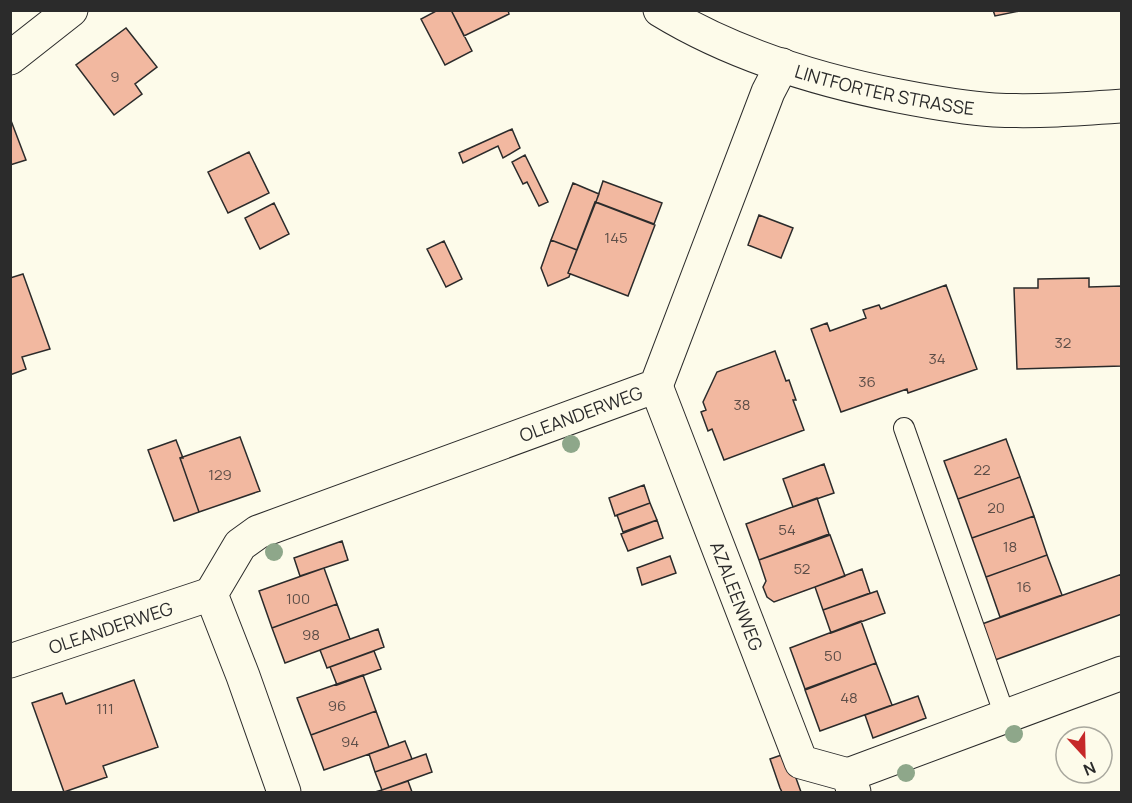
<svg xmlns="http://www.w3.org/2000/svg" width="1132" height="803" viewBox="0 0 1132 803" font-family="Manrope,sans-serif">
<rect width="100%" height="100%" fill="#fdfbea"/>
<!-- building -->
<path fill="#f2b8a0" stroke="#2b2b2b" stroke-width="1.5" d="M 438,10 L 451,10 L 472,51 L 445,65 L 421,19 Z
M 451,10 L 508,10 L 509,14 L 464,36 Z
M 993,10 L 1024,10 L 995,16 Z
M 126,28 L 157,67 L 135,84 L 142,94 L 114,115 L 76,65 Z
M 10,118 L 26,160 L 10,165 Z
M 512,129 L 520,148 L 503,158 L 498,146 L 463,163 L 459,153 Z
M 249,152 L 269,193 L 228,213 L 208,172 Z
M 525,155 L 548,202 L 539,206 L 527,182 L 523,184 L 512,162 Z
M 603,181 L 662,203 L 654,224 L 596,202 Z
M 573,183 L 599,194 L 577,250 L 551,240 Z
M 595,202 L 655,225 L 628,296 L 568,273 Z
M 274,203 L 289,234 L 260,249 L 245,218 Z
M 759,215 L 793,228 L 781,258 L 748,245 Z
M 551,240 L 577,250 L 568,273 L 570,274 L 569,277 L 548,286 L 541,268 Z
M 444,241 L 462,279 L 446,287 L 427,249 Z
M 23,274 L 50,349 L 22,357 L 26,369 L 10,375 L 10,278 Z
M 1089,278 L 1089,287 L 1122,286 L 1122,366 L 1017,369 L 1014,288 L 1038,288 L 1038,279 Z
M 946,285 L 977,369 L 908,393 L 907,389 L 841,412 L 811,329 L 827,323 L 830,331 L 866,318 L 863,310 L 879,305 L 881,309 Z
M 775,351 L 786,381 L 789,380 L 796,400 L 793,400 L 804,430 L 724,460 L 712,429 L 708,431 L 701,412 L 706,410 L 703,402 L 717,372 Z
M 240,437 L 260,491 L 199,512 L 180,458 Z
M 1006,439 L 1020,477 L 958,499 L 944,461 Z
M 176,440 L 183,458 L 180,458 L 199,512 L 174,521 L 148,450 Z
M 824,464 L 834,493 L 793,507 L 783,479 Z
M 1020,477 L 1034,516 L 972,538 L 958,499 Z
M 644,485 L 650,503 L 615,516 L 609,498 Z
M 817,498 L 829,534 L 759,560 L 746,524 Z
M 650,503 L 657,520 L 623,532 L 617,515 Z
M 1034,516 L 1047,555 L 986,577 L 972,538 Z
M 657,520 L 663,538 L 628,551 L 621,534 Z
M 830,535 L 845,576 L 774,602 L 767,597 L 763,587 L 766,581 L 759,560 Z
M 342,541 L 348,560 L 300,576 L 294,558 Z
M 1047,555 L 1062,595 L 1000,617 L 986,577 Z
M 670,556 L 676,573 L 642,585 L 637,568 Z
M 324,568 L 337,604 L 272,628 L 259,591 Z
M 862,569 L 870,593 L 823,610 L 815,587 Z
M 1122,574 L 1122,614 L 995,660 L 982,624 Z
M 877,591 L 885,613 L 831,633 L 823,610 Z
M 337,604 L 350,639 L 285,663 L 272,628 Z
M 861,621 L 876,663 L 805,689 L 790,648 Z
M 378,629 L 384,647 L 327,668 L 320,650 Z
M 374,651 L 381,669 L 337,685 L 330,667 Z
M 876,663 L 892,705 L 820,731 L 805,690 Z
M 363,675 L 376,711 L 311,735 L 297,698 Z
M 134,680 L 158,747 L 103,766 L 107,777 L 64,792 L 32,703 L 62,693 L 66,704 Z
M 918,696 L 926,718 L 873,738 L 865,715 Z
M 376,711 L 389,747 L 324,770 L 311,735 Z
M 405,741 L 412,759 L 375,772 L 369,754 Z
M 787,753 L 801,792 L 782,792 L 780,788 L 770,759 Z
M 426,754 L 432,772 L 382,790 L 375,772 Z
M 408,781 L 412,792 L 375,792 L 382,790 Z"/>
<g fill="none" stroke-linecap="round" stroke-linejoin="round">
<defs>
<path id="lane" d="M 904,428 L 1005,716"/>
<g id="street">
<path d="M 10,58 L 71,10"/>
<path id="s1" d="M 656,386 L 801,762 L 848,775 L 854,792"/>
<path id="s2" d="M 10,661 L 211,594"/>
<path d="M 848,775 L 1122,673"/>
<path id="s3" d="M 284,792 L 243,676 L 211,594 L 240,545 L 258,532 L 656,386 L 768,92 L 782,65"/>
</g>
<g id="secondary">
<path id="s4" d="M 660,10 C 732,54 817,80 899,96 C 930,102 963,108 994,110 C 1037,112 1079,109 1122,106"/>
</g>
</defs>
<!-- lane casing -->
<use href="#lane" stroke="#2b2b2b" stroke-width="22"/>
<!-- street casing -->
<use href="#street" stroke="#2b2b2b" stroke-width="35"/>
<!-- secondary casing -->
<use href="#secondary" stroke="#2b2b2b" stroke-width="35"/>
<!-- lane -->
<use href="#lane" stroke="#fdfbea" stroke-width="20"/>
<!-- street -->
<use href="#street" stroke="#fdfbea" stroke-width="33"/>
<!-- secondary -->
<use href="#secondary" stroke="#fdfbea" stroke-width="33"/>
</g>
<!-- trees -->
<g fill="#8ea78a">
<circle cx="571" cy="444" r="9"/>
<circle cx="274" cy="552" r="9"/>
<circle cx="1014" cy="734" r="9"/>
<circle cx="906" cy="773" r="9"/>
</g>
<g text-anchor="middle" dominant-baseline="central" stroke-width="4.5" stroke-linejoin="round" paint-order="stroke">
<!-- number labels -->
<g font-size="15" fill="#5d4e48">
<text x="115" y="76">9</text>
<text x="616" y="237">145</text>
<text x="1063" y="342">32</text>
<text x="937" y="358">34</text>
<text x="867" y="381">36</text>
<text x="742" y="404">38</text>
<text x="982" y="469">22</text>
<text x="220" y="474">129</text>
<text x="996" y="507">20</text>
<text x="787" y="529">54</text>
<text x="1010" y="546">18</text>
<text x="802" y="568">52</text>
<text x="1024" y="586">16</text>
<text x="298" y="598">100</text>
<text x="311" y="634">98</text>
<text x="833" y="655">50</text>
<text x="849" y="697">48</text>
<text x="337" y="705">96</text>
<text x="105" y="708">111</text>
<text x="350" y="741">94</text>
</g>
<!-- street labels -->
<g font-size="18" fill="#2b2b2b" stroke="#fdfbea">
<text stroke="none"><textPath href="#s4" startOffset="240">LINTFORTER STRASSE</textPath></text>
<text stroke="none"><textPath href="#s3" startOffset="634">OLEANDERWEG</textPath></text>
<text stroke="none"><textPath href="#s1" startOffset="225">AZALEENWEG</textPath></text>
<text stroke="none"><textPath href="#s2" startOffset="106">OLEANDERWEG</textPath></text>
</g>
</g>
<!-- border -->
<rect width="1132" height="803" fill="none" stroke="#2b2b2b" stroke-width="24"/>
<!-- north arrow -->
<g transform="translate(1084 755) rotate(158)"><circle r="28" fill="#fdfbea" stroke="#a9a89e" stroke-width="1.5"/>
<path d="M0-4.5L10 22L0 15L-10 22Z" fill="#c62828"/>
<text y="-9" font-size="16" font-weight="bold" text-anchor="middle" fill="#2b2b2b">N</text>
</g>
</svg>
